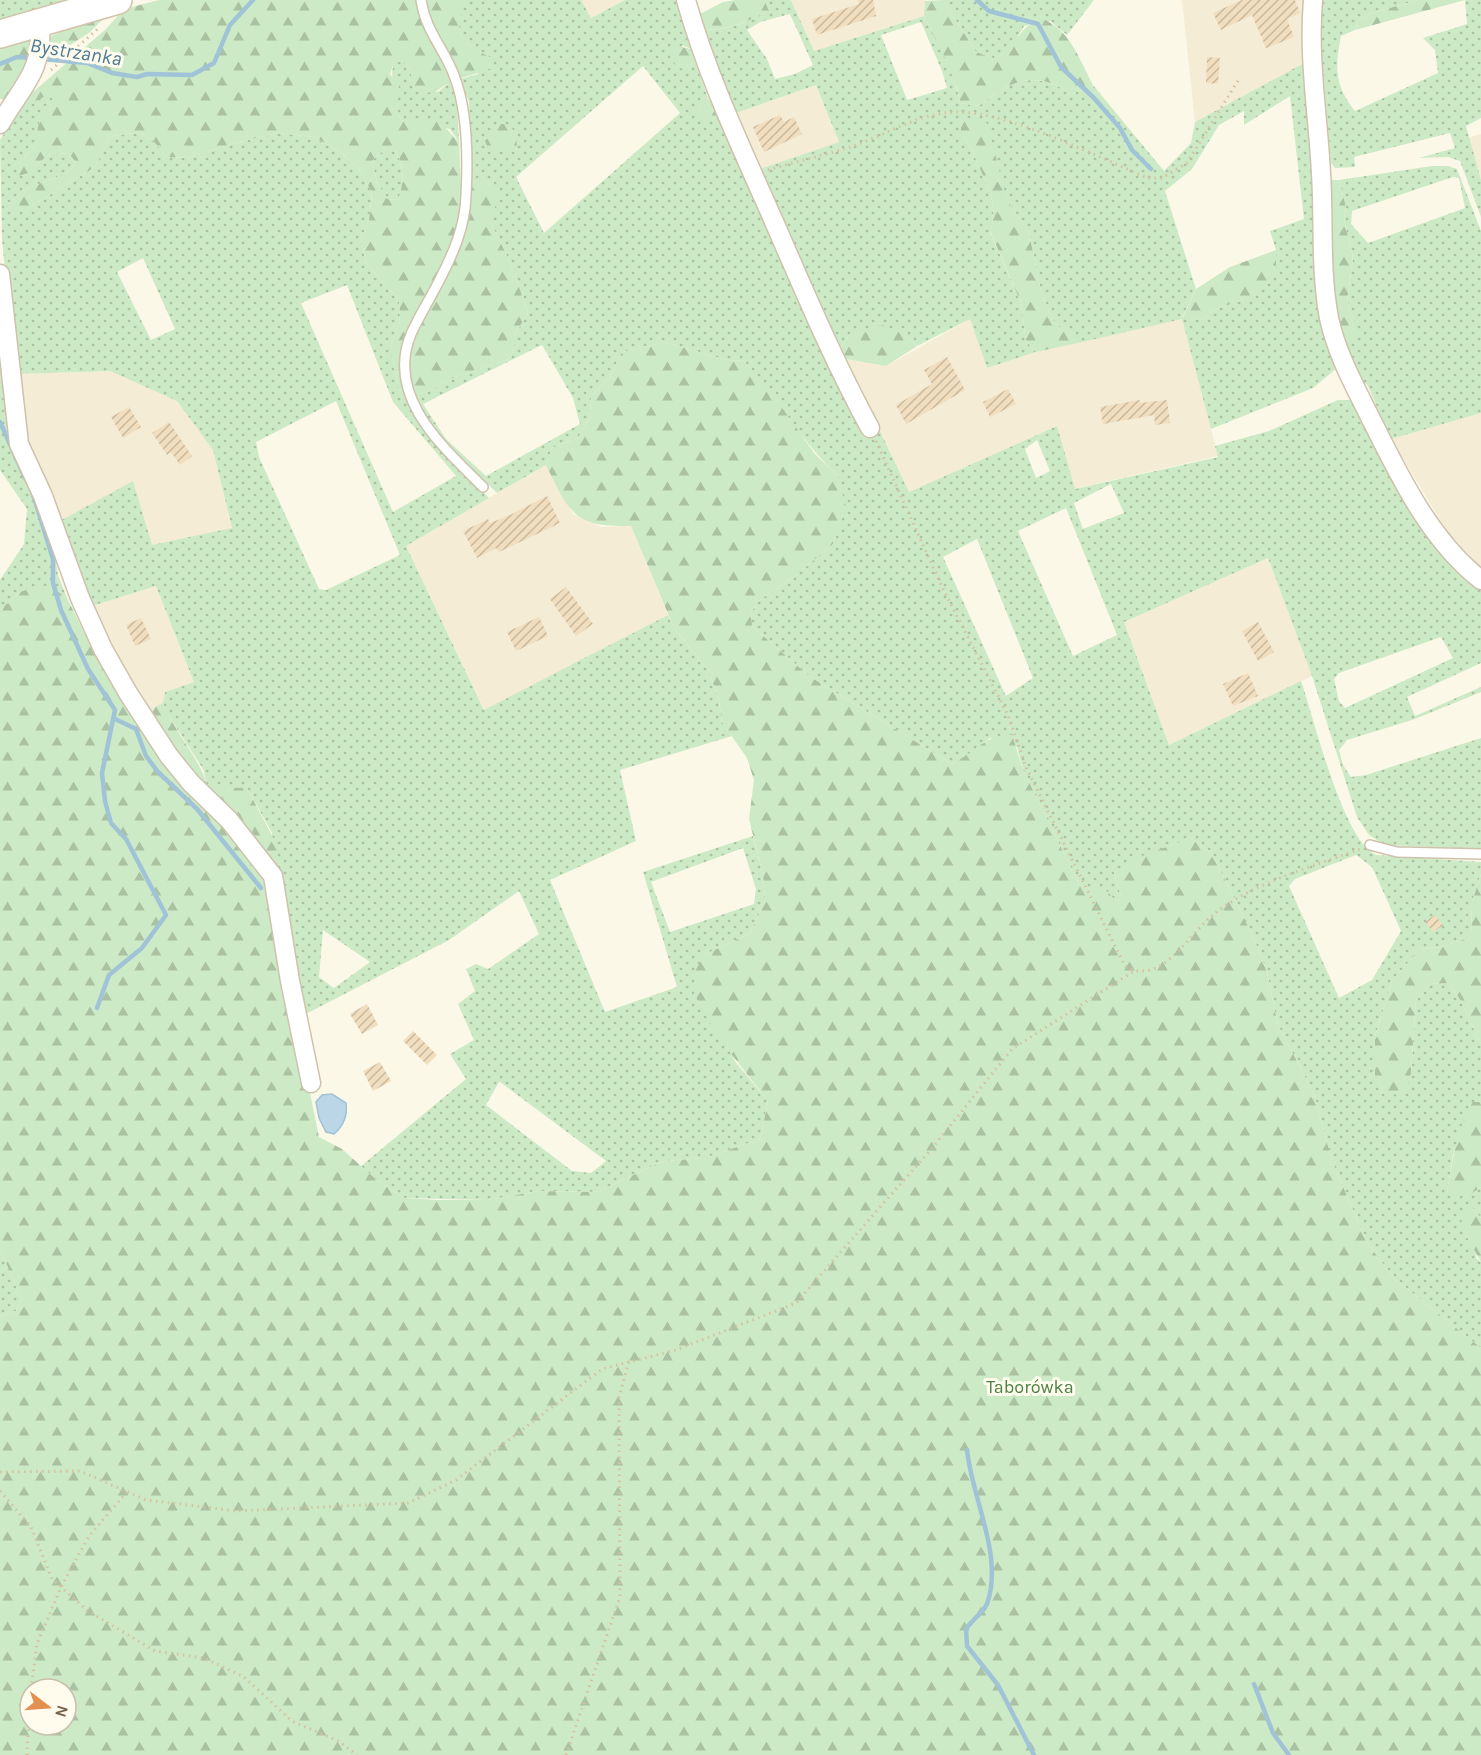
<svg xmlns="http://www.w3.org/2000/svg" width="1481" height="1755" viewBox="0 0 1481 1755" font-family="Karla,sans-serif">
<defs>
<pattern id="grass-dots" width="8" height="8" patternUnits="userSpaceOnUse" patternTransform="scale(1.5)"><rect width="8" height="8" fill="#cceac5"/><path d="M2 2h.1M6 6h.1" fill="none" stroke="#aac1a2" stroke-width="1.8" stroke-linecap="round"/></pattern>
<pattern id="forest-firs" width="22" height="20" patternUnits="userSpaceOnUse" patternTransform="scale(1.5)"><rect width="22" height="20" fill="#cceac5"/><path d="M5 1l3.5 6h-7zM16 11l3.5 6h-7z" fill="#aac1a2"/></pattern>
<pattern id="building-hatch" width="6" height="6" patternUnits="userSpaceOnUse" patternTransform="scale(1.5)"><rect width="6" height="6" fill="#f1debf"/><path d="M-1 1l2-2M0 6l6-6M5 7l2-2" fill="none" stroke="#c8b89d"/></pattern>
</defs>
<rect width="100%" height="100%" fill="#fcf8e7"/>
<!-- residential -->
<path fill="#f4ecd5" d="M 581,0 L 625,0 L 591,18 Z
M 791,0 L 925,0 L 925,1 L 924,16 L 814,51 Z
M 1182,0 L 1307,0 L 1304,63 L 1195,122 Z
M 816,85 L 839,142 L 757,170 L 733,114 Z
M 1481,134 L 1481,180 L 1468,138 Z
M 970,319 L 987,368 L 1036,352 L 1182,319 L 1218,456 L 1074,489 L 1057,426 L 909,492 L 846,359 L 886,366 Z
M 110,371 L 177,401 L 213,450 L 232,529 L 152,545 L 60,521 L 27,443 L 20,374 Z
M 1481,413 L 1481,569 L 1447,531 L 1391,439 Z
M 546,465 L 573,514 L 601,527 L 631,526 L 668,615 L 485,711 L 406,546 Z
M 1268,558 L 1312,676 L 1169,745 L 1124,622 Z
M 156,586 L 194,682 L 165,692 L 163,703 L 155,707 L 147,718 L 89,607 Z"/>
<!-- grass -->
<path fill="url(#grass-dots)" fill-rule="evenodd" d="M 0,0 L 71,0 L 0,22 Z
M 462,0 L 581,0 L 591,18 L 625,0 L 677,0 L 691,49 L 682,45 L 687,69 L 695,61 L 708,98 L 698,107 L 720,118 L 868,434 L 879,429 L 909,492 L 1057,426 L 1075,489 L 1218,457 L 1215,446 L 1269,431 L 1338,400 L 1353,400 L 1462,574 L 1481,590 L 1481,663 L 1407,697 L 1415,716 L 1481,687 L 1481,692 L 1415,719 L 1347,740 L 1339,750 L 1343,765 L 1351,777 L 1366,775 L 1481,738 L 1481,849 L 1385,845 L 1369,835 L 1357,817 L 1312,676 L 1268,558 L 1124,622 L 1169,745 L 1301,681 C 1314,718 1343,841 1376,855 L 1481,862 L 1481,874 L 1472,902 L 1471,937 L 1441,947 L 1419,949 L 1392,982 L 1375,1036 L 1376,1075 L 1383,1093 L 1411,1073 L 1416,1000 L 1431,984 L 1449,983 L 1461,1001 L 1481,1045 L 1481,1102 L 1471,1103 L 1453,1155 L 1447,1193 L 1471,1194 L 1481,1187 L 1481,1218 L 1473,1208 L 1476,1258 L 1481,1262 L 1481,1348 L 1395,1279 L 1367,1243 L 1332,1161 L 1314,1094 L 1278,1025 L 1267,972 L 1252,934 L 1211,852 L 1191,838 L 1142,857 L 1114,873 L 1121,896 L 1118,903 L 1079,884 L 1023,770 L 1017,747 L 990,738 L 969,756 L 952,764 L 809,676 L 752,626 L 751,613 L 757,602 L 796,575 L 834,543 L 838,476 C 802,442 777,398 744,361 L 727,360 L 664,342 L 622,352 L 610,377 L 591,396 L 590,417 L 578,438 L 552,448 L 546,465 L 497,493 L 436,433 L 414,394 L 425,393 L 453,378 L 509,359 L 514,350 L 514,336 L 528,313 L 511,264 L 490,221 L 492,213 L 478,180 L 471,184 L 469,102 L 460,79 L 478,74 L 487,56 C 471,50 457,38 459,20 C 460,13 462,7 462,0 ZM 643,66 L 680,113 L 544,233 L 516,177 ZM 542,345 L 573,398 L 580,424 L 486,476 L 446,439 L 423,404 ZM 1037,440 L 1050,471 L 1036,478 L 1025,449 ZM 1111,484 L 1124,513 L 1083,529 L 1074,503 ZM 1066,508 L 1117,635 L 1073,656 L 1018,531 ZM 977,539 L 1033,678 L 1006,696 L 943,557 ZM 1441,637 L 1453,658 L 1345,708 L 1339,701 L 1334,679 L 1339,673 ZM 1356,855 L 1372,867 L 1401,931 L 1372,980 L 1339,998 L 1289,886 L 1295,879 Z
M 764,0 L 791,0 L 814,51 L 924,16 C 938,44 955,72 960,103 L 979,106 C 1011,80 1035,69 1071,94 L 1093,85 L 1164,171 L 1191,143 L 1195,122 L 1304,63 L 1337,368 L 1313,388 L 1211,429 L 1182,319 L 1078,343 L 1054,322 L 1041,292 L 1029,232 L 1007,200 L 998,171 L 961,134 L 971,148 L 991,194 L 994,216 L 990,232 L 1021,303 L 1026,341 L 1036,352 L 987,368 L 970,319 L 917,346 L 905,335 L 852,331 L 841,347 L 820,308 L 757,170 L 839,142 L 816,85 L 733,114 L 702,29 C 727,32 747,21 768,11 ZM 790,14 L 813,65 L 795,74 L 775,79 L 767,59 L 747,30 L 760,22 ZM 921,22 L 942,71 L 947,88 L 907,100 L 881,35 ZM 1290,96 L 1304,219 L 1270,231 L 1276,250 L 1276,274 L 1243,300 L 1215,309 L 1201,320 L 1182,318 L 1196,289 L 1165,191 L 1192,169 L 1219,125 L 1244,111 L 1244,125 Z
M 943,0 L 1094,0 L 1067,35 L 1050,21 L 1024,26 L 1011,48 L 996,59 L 976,52 Z
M 1320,0 L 1418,0 L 1369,14 L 1358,21 L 1355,30 L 1341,36 C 1335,67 1334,85 1355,111 L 1438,73 L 1435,50 L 1423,38 L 1467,24 L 1465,0 L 1481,0 L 1481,118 L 1466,126 L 1481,180 L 1481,217 L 1460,161 L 1448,157 L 1419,158 L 1455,148 L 1450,133 L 1354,157 L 1355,167 L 1335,168 L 1331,163 C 1327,108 1320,55 1320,0 Z
M 402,61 L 411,70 L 411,84 L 438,92 L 450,82 L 457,102 L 459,142 L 450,129 L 414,121 L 403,121 L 397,114 C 399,96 388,80 394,63 Z
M 49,94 L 54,100 L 39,130 L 35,146 L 17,165 L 32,172 C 43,157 50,151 69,154 L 76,162 L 69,172 L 24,190 L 8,204 L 27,209 L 95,167 L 110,137 C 140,130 149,132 166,157 L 188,158 L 231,144 L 278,133 L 315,137 L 343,154 L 359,169 L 372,193 L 369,220 L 361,239 L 366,263 L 399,300 L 400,319 L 390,348 L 399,389 L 403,390 L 424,431 L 489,498 L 406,546 L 484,710 L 668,615 L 674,628 L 709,671 L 719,701 L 722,722 L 732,736 L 620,770 L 636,841 L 550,880 L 605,1012 L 677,987 L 643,872 L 753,836 L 763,875 L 765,902 L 750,933 L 704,955 L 734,1060 L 768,1101 L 760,1139 L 705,1158 L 663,1161 L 598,1192 L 538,1191 L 488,1200 L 405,1198 L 379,1182 L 361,1166 L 466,1079 L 450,1054 L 474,1040 L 458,1004 L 475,991 L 466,969 L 476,964 L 488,969 L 539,934 L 519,891 L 449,940 L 302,1016 L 270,865 L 272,833 L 247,788 L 208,788 L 203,769 L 167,713 L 163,703 L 165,692 L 194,682 L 156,586 L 89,607 L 60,521 L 133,481 L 152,545 L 232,528 L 213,450 L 177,401 L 110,371 L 20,374 L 11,332 L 2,240 L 0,140 L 26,98 ZM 143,258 L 175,329 L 151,340 L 117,272 ZM 347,285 L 393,402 L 456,476 L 393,512 L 301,303 ZM 336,401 L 400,555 L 326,590 L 319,589 L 259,457 L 256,442 ZM 743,848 L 756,889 L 754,904 L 670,932 L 651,882 ZM 323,930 L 370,962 L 334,988 L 319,977 ZM 499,1082 L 500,1082 L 606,1161 L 591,1173 L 572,1171 L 486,1105 Z
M 384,150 L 394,150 C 405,162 404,186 398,200 L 387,199 L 377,182 L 372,161 Z
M 1432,166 L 1448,166 L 1457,169 L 1481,231 L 1481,413 L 1391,439 L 1367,384 L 1361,382 L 1346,345 L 1354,319 L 1347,301 L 1353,257 L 1344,220 L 1346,207 L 1339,180 ZM 1453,177 L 1459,178 L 1465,208 L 1368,243 L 1351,224 L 1352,211 Z
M 0,337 L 53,544 L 58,575 L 67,598 L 51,587 L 20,592 L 0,610 L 0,580 L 24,544 L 27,509 L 0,470 Z
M 0,1249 L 22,1300 L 16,1311 L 0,1316 Z"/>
<!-- forest -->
<path fill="url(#forest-firs)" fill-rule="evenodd" d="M 159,0 L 462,0 C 463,7 460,13 459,19 C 457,44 477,51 495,59 L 492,68 C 479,74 463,76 451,82 C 433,91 439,95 415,91 L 411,84 L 411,70 L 402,61 L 394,63 L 390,74 L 399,86 L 397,114 L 403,121 L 439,121 L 459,142 L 461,189 L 478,180 L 493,180 L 498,199 L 490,221 L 511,264 L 528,313 L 514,336 L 514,350 L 509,359 L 453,378 L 425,393 L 414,394 L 399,389 L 390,348 L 400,319 L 399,300 L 366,263 L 361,239 L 369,220 L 372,193 L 359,169 L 343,154 L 315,137 L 278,133 L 231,144 L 188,158 L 166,157 C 149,132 140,130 110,137 L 95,167 L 27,209 L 13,214 L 7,205 L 24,190 L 69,172 L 76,162 L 69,154 C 50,151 43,157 32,172 L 17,176 L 17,165 L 35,146 L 41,109 L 53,100 L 49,94 L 31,104 L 26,98 L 106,29 L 124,9 ZM 384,150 L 394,150 C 405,162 404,185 398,200 L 387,199 L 377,182 L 372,161 Z
M 735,0 L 764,0 L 769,11 C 747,21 727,32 702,29 L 700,14 L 723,2 Z
M 943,0 L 976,52 L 996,59 C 1016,45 1018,29 1040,18 C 1070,28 1079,59 1093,85 L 1071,94 C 1035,69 1011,80 979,106 L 960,103 L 957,88 L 945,58 L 924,16 L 925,1 Z
M 1418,0 L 1465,0 L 1355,30 L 1358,21 L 1369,14 Z
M 95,17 L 101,17 L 102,20 L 90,32 L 42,64 L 51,36 Z
M 30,36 L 36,41 L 10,99 L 0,99 L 0,47 Z
M 672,45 L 691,49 L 695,61 L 687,69 L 678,68 L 667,52 Z
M 708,98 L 720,118 L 713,120 L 695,117 L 698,107 Z
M 976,119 L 987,123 L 1007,200 L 1029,232 L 1041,292 L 1054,322 L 1078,343 L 1036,352 L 1026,341 L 1021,303 L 990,231 L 994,216 L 991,194 L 971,148 L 961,134 L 961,120 Z
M 500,124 L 509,124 L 516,134 L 517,149 L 509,154 L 488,148 L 485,141 Z
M 1331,180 L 1339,180 L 1346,207 L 1344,220 L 1353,257 L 1347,301 L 1354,319 L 1356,337 L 1346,345 C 1329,317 1331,223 1329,186 Z
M 1276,250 L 1276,274 L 1265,287 L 1243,300 L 1215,309 L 1201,320 L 1182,319 L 1196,289 L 1230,267 Z
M 883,325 L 905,335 L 917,346 L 886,366 L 846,359 L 841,347 L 852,331 Z
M 664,342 L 727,360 L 744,361 L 767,387 L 815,454 L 838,476 L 846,507 L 834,543 L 796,575 L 757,602 L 751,613 L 752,626 L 809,676 L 952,764 C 973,754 988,733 1012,735 L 1023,770 L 1079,884 L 1089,889 L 1103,887 L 1118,903 L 1121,896 L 1114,873 L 1142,856 L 1191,838 L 1211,852 L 1252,934 L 1267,972 L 1278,1025 L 1314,1094 L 1332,1161 L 1367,1243 L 1395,1279 L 1481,1348 L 1481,1755 L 0,1755 L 0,1316 L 16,1311 L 22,1300 L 0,1249 L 0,610 L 20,592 L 38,586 L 51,587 L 67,598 L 91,646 L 128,701 L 147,718 L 155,707 L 163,703 C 175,733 199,757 208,787 L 247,788 L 279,849 L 277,858 L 270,865 L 295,1020 L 319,1137 L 342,1149 L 379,1182 L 405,1198 L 436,1200 L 488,1200 L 538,1191 L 598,1192 L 663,1161 L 705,1158 L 760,1139 L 768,1101 L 718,1037 L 694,994 L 695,971 L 704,955 L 750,933 L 765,902 L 763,875 L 749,819 L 754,780 L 747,758 L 722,722 L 719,701 L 709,671 L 674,628 L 631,526 C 574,528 569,512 546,465 L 552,448 L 578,438 L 590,417 L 591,396 L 610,377 L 622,352 ZM 30,1689 L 66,1689 L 66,1725 L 30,1725 Z
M 1481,874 L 1481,1045 L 1461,1001 L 1449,983 L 1431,984 L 1416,1000 L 1411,1073 L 1408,1084 L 1399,1095 L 1383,1093 L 1375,1075 L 1375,1036 L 1392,982 L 1419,949 L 1441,947 L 1471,937 L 1472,902 Z
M 1471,1102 L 1481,1102 L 1481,1187 L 1471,1194 L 1452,1198 L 1447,1193 C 1452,1161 1457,1132 1471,1102 Z
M 1473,1208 L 1481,1218 L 1481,1262 L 1464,1232 L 1460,1213 Z"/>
<!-- water -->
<path fill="#bbd6e6" stroke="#a1c3d7" stroke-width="1.5" d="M 332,1094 L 346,1103 C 348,1116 343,1126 334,1134 L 326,1132 L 319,1118 L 316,1102 L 322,1095 Z"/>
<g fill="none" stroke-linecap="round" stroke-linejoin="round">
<!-- stream -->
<path stroke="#a1c3d7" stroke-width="4.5" d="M 977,0 L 989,11 L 1038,24 L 1061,67 L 1093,97 L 1120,128 L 1132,150 L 1151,169
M 41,59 L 87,63 L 112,73 L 137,77 L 147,74 L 192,75 L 214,63 L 230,25 L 253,0
M 0,64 L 17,57 L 33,58
M 0,422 L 25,478
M 32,491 L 53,559 L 53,583 L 61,610 L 88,669 L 115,710 L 102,773 L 105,801 L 111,823 L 126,839 L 166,915 L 142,948 L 109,975 L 97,1008
M 115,719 L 136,729 L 146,756 L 158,772 L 197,809 L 261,888
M 967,1450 C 972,1499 1004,1556 987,1604 C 983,1613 971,1621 966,1629 L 967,1646 L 998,1685 L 1034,1755
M 1254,1684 L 1273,1733 L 1289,1755"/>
</g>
<!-- building -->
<path fill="url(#building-hatch)" d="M 858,0 L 873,0 L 876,16 L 817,35 L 812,19 L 859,4 Z
M 1242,0 L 1295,0 L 1300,13 L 1287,19 L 1294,37 L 1266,48 L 1252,15 L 1221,30 L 1213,13 Z
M 1207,57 L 1220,58 L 1218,84 L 1206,83 Z
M 780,115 L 784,122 L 794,117 L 802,134 L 764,152 L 753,127 Z
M 947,357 L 965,390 L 906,424 L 896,405 L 932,384 L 924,370 Z
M 1008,389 L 1016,404 L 990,417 L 983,402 Z
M 1140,400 L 1140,403 L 1167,400 L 1170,423 L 1155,425 L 1154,415 L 1103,424 L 1100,407 Z
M 129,407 L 141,427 L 123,438 L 111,417 Z
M 169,422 L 192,456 L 180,465 L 171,452 L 167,455 L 152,433 Z
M 547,496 L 560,523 L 499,552 L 496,548 L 477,558 L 463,531 L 488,519 L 490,523 L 510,515 Z
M 566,587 L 593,624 L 576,636 L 550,599 Z
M 539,617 L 548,636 L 516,651 L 507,632 Z
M 141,618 L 151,639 L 135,646 L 126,625 Z
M 1258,622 L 1274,652 L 1258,661 L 1242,631 Z
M 1248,673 L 1258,696 L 1233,706 L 1223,684 Z
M 1435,915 L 1443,925 L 1433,932 L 1425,922 Z
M 367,1004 L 378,1025 L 362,1034 L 350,1014 Z
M 413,1031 L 437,1055 L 427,1065 L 403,1041 Z
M 380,1062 L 391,1081 L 373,1091 L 363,1071 Z"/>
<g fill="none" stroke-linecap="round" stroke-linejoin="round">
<defs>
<path id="lane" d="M 421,0 C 426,33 445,49 455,78 C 468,113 468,159 466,196 C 465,227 453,254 439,281 C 430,299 419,316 411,334 C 385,397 443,447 483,487
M 1370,845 L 1397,852 L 1481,854"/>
<path id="street" d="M 686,0 C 707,75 740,145 772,217 C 803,288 833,360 870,428
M 1313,0 C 1308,58 1318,115 1321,173 C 1324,221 1320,270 1329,318 C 1336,351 1352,381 1367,411 C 1396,469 1428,539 1481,580
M 0,124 C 22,86 44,71 40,22
M 0,274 L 19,444 L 43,496 L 80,598 L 103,649 L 128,693 L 169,756 L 191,783 L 229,820 L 273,876 L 290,981 L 311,1083"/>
<path id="secondary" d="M 0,34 L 118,0"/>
</defs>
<!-- lane casing -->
<use href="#lane" stroke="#cec2ad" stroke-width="12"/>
<!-- street casing -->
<use href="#street" stroke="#cec2ad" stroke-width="21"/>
<!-- secondary casing -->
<use href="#secondary" stroke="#d1c4aa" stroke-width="30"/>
<!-- path -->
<path stroke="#d6c1a1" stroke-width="3" stroke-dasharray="1.5 4.5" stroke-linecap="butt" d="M 51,70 L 100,27
M 768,170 C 797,161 827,155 856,145 C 890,133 921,112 959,112 C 1012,113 1097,157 1148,178 L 1162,178 L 1187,163 L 1239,79
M 876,441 L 942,587 L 1008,715 L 1026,767 L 1125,966 C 1160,988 1189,934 1213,915 C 1248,885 1316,865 1360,849
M 0,1472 L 80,1471 L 146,1500 L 237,1511 L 408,1503 L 456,1480 L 602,1369 L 676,1350 L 796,1303 L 933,1147 L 1012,1049 L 1134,971
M 0,1491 L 31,1527 L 52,1579 L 88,1611 L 155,1651 L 204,1658 L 244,1677 L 292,1721 L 338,1741 L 357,1755
M 31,1689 L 37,1644 L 61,1587 L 89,1536 L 127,1492
M 27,1755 L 30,1694
M 566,1755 L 620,1597 L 619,1397 L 629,1361"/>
<!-- lane -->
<use href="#lane" stroke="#fff" stroke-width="9"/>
<!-- street -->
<use href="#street" stroke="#fff" stroke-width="18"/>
<!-- secondary -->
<use href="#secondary" stroke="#fff" stroke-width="27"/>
</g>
<g text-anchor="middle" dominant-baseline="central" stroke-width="6" stroke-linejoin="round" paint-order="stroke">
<!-- park labels -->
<g font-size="18" fill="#4b8146" stroke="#fffced">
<text x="1030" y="1387">Taborówka</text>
</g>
<!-- water labels -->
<g font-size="20" font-style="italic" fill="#4b7a96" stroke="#fffced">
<text transform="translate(76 52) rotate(9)">Bystrzanka</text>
</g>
</g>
<!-- north arrow -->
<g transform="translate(48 1707) rotate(107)"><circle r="28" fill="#fffced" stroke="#c8bfac" stroke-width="1.5"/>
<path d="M0-4.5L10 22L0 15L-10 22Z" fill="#e4904e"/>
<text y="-9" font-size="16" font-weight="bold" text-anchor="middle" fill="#75634b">N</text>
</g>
</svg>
